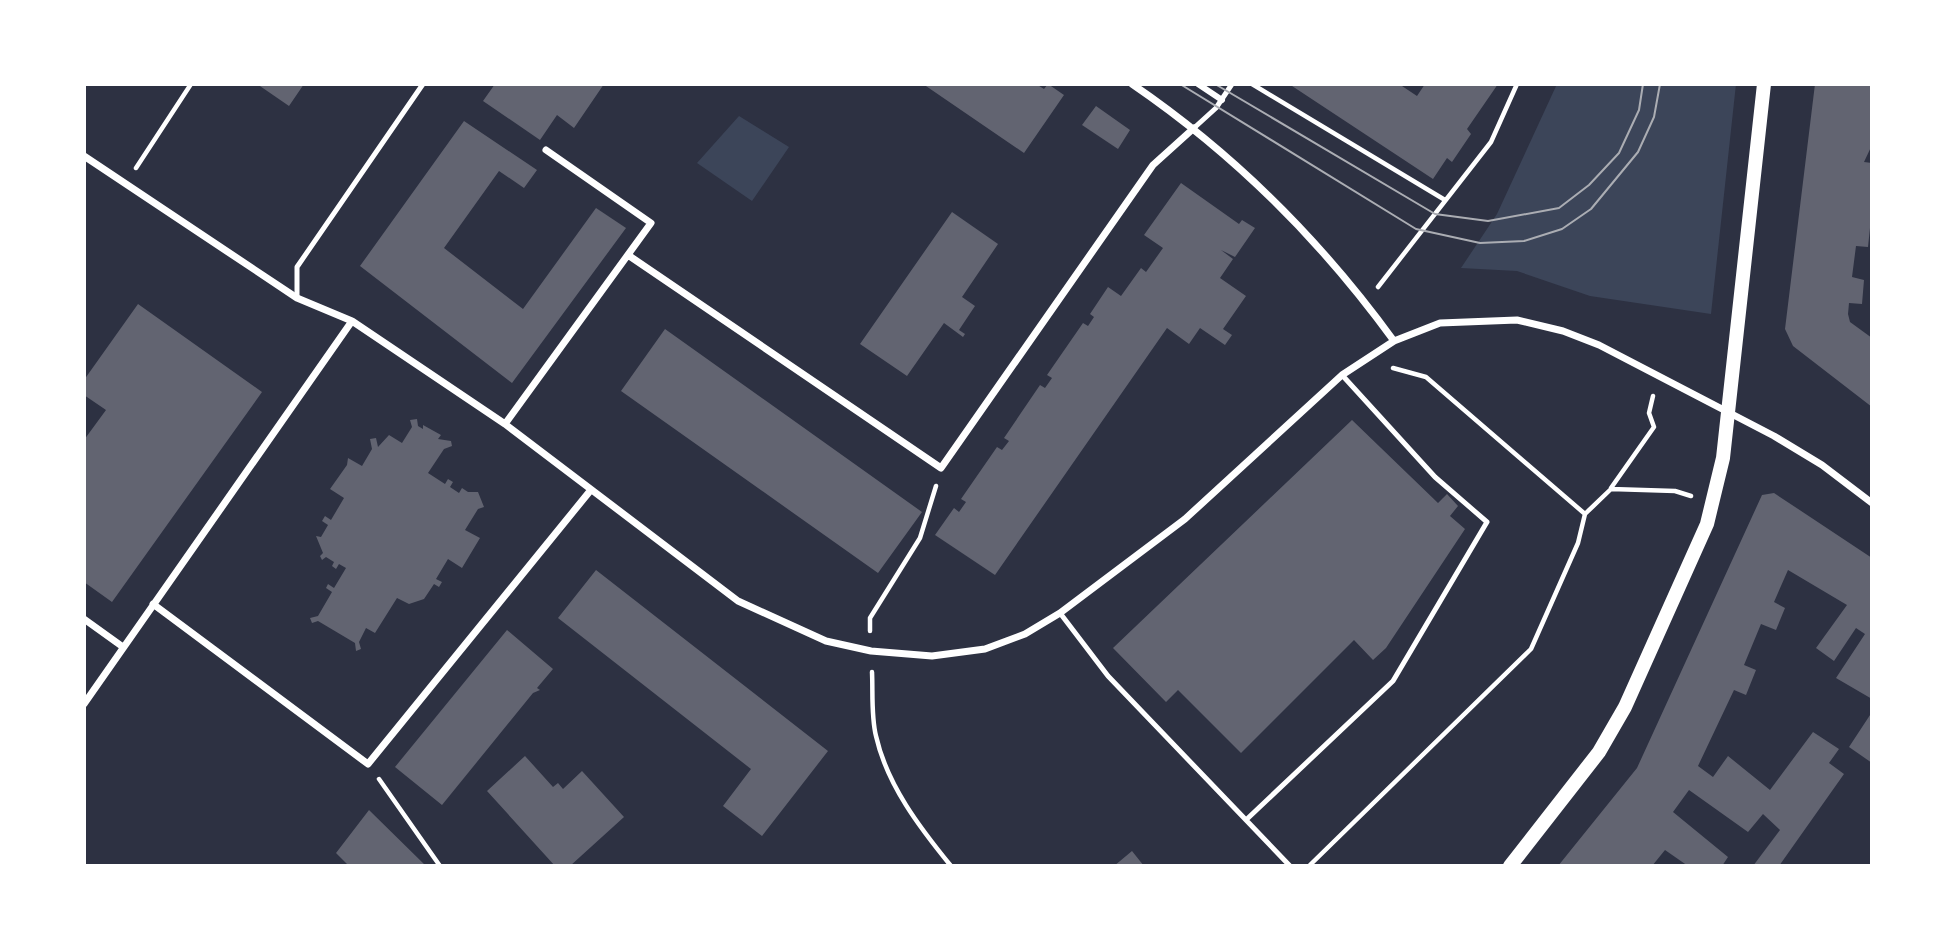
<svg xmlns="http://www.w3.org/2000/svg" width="1956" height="950" viewBox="0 0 1956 950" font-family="'Asap Condensed',sans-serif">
<rect width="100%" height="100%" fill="#2d3142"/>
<!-- green -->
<path fill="#3c4559" d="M 1557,84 L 1736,84 L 1711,314 L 1590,296 L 1517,271 L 1461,268 L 1497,214 Z
M 739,116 L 789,147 L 752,201 L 697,163 Z"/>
<!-- building -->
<path fill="#626471" d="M 257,84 L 304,84 L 289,106 Z
M 495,84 L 604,84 L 574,128 L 557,115 L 540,140 L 483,101 Z
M 923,84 L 1036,84 L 1044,89 L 1048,84 L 1064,95 L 1024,153 Z
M 1289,84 L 1399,84 L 1417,96 L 1425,84 L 1498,84 L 1467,129 L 1471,134 L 1452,162 L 1447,158 L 1433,179 Z
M 1815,84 L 1872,84 L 1872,145 L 1864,162 L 1872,163 L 1870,228 L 1868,247 L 1856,246 L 1852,277 L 1864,280 L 1862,304 L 1849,303 L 1848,314 L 1850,322 L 1872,338 L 1872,407 L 1793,346 L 1785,329 Z
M 1096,106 L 1130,130 L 1118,149 L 1082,125 Z
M 464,121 L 537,170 L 524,188 L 499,171 L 444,248 L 523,309 L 596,208 L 626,228 L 512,383 L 360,266 Z
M 1181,183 L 1239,224 L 1242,220 L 1255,228 L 1235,257 L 1221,250 L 1233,259 L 1220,278 L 1246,296 L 1223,329 L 1232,335 L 1225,345 L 1200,328 L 1189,344 L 1167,328 L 995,575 L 935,535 L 954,508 L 959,512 L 966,502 L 961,499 L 997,447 L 1002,450 L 1009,441 L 1004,438 L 1040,385 L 1045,388 L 1052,378 L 1047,375 L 1083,323 L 1088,326 L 1094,317 L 1090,314 L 1108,287 L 1121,296 L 1141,268 L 1146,272 L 1163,248 L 1144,235 Z
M 952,212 L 998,244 L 962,297 L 975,306 L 959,330 L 965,334 L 963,337 L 944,323 L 907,376 L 860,344 Z
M 138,304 L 262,392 L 112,602 L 84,582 L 84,440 L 106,410 L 84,395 L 84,380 Z
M 665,329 L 922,512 L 878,573 L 621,391 Z
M 417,419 L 418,426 L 423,429 L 423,425 L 441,435 L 438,439 L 451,441 L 452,446 L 444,449 L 428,473 L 445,484 L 448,479 L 453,482 L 450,487 L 459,493 L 462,488 L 468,492 L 478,492 L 484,507 L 478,509 L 465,530 L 480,538 L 462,568 L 448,559 L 436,579 L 442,582 L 439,587 L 434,584 L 424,599 L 409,604 L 397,598 L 375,633 L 366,628 L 359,642 L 361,649 L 356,651 L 355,643 L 318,621 L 312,623 L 310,618 L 318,616 L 332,592 L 326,588 L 328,584 L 334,588 L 346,568 L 339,564 L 336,569 L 332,566 L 334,562 L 326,557 L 322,560 L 320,556 L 323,553 L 316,536 L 321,537 L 328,525 L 322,521 L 325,516 L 331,520 L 344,498 L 330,489 L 347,465 L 348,458 L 362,466 L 372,449 L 370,439 L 376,438 L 378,447 L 389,435 L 402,443 L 412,427 L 410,420 Z
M 1352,420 L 1438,503 L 1447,494 L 1458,506 L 1450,516 L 1465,529 L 1386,648 L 1373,660 L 1354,640 L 1241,753 L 1178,690 L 1166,702 L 1113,648 Z
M 1774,493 L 1872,558 L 1872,699 L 1836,678 L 1865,634 L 1856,628 L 1834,661 L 1816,648 L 1847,605 L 1788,570 L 1774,602 L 1785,608 L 1776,630 L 1761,624 L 1744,665 L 1756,670 L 1746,695 L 1734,690 L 1698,766 L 1713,777 L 1728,756 L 1770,790 L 1813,732 L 1839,749 L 1829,763 L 1844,774 L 1779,866 L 1753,866 L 1780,830 L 1763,814 L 1748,832 L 1689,790 L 1673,812 L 1728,857 L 1722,866 L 1688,866 L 1665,850 L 1652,866 L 1558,866 L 1637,768 L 1762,495 Z
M 596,570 L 828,751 L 762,836 L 723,806 L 751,769 L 558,618 Z
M 507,630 L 553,669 L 537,688 L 540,690 L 533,693 L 442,805 L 395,767 Z
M 1872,712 L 1872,763 L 1849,747 Z
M 525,756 L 553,787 L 558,783 L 563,789 L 582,771 L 624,817 L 570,866 L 555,866 L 487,791 Z
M 369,810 L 426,866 L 349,866 L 336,853 Z
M 1132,851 L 1144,866 L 1114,866 Z"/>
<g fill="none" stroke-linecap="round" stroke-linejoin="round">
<!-- path -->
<path stroke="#fff" stroke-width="4.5" d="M 1252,84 L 1445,200
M 136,168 L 191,84
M 1378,287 L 1491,142 L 1517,84
M 1393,368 L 1426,377 L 1585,514
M 1611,488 L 1654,427 L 1649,413 L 1653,396
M 870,631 L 870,618 L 920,538 L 936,486
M 872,672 C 873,692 871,716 876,736 C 887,785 920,828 951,866
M 379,779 L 440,866
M 1310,865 L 1531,649 L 1578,543 L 1585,514 L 1611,489 L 1675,491 L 1691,496"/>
<!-- service -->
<path stroke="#fff" stroke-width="5" d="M 1194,128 L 1216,108 L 1232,84
M 297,298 L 297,267 L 423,84
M 1060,613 L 1108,676 L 1290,866
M 1247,819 L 1393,681 L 1487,522 L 1435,477 L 1342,375"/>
<!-- pedestrian -->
<path stroke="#fff" stroke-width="6" d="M 1198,84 L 1222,100"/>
<!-- minor -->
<path stroke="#fff" stroke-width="7" d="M 1132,84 C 1233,153 1322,242 1394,341
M 84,156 L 297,298 L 352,321 L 505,424 L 738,601 L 826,641 L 871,651 L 932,656 L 985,649 L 1025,634 L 1060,613 L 1185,519 L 1342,375 L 1394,341 L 1440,323 L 1517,320 L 1563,331 L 1599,345 L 1774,436 L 1822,465 L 1872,503
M 628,255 L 941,468 L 1153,165 L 1194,128
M 505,424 L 651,223 L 546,150
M 153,604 L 368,764 L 590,491
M 84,619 L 123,647
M 84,704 L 352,321"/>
<!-- secondary -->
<path stroke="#fff" stroke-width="14" d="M 1510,866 L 1599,752 L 1625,707 L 1707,524 L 1723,458 L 1764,84"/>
<!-- tram -->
<path stroke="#abadb3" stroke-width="2" d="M 1180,84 L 1416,229 L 1480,243 L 1524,241 L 1562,229 L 1591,209 L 1638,152 L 1654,117 L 1660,84
M 1215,84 L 1435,214 L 1488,221 L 1559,208 L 1589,185 L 1619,153 L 1639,110 L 1643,84"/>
</g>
<!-- border -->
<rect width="1956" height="950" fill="none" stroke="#ffffff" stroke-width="172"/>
</svg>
